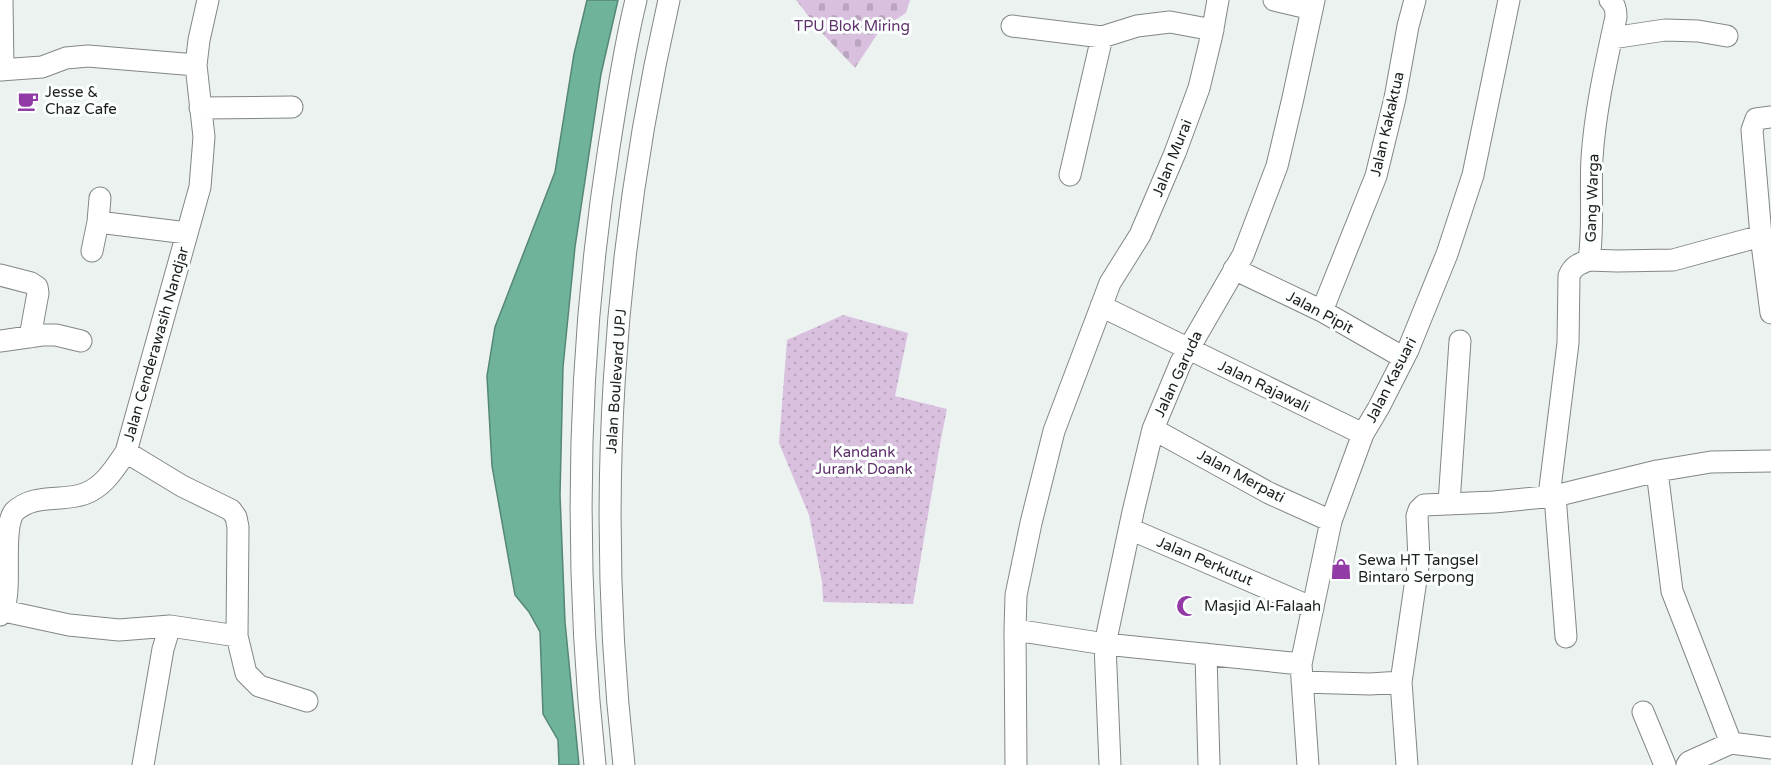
<svg xmlns="http://www.w3.org/2000/svg" width="1771" height="765" viewBox="0 0 1771 765" font-family="'Varela Round',sans-serif">
<defs>
<pattern id="cemetery-stones" width="16" height="16" patternUnits="userSpaceOnUse" patternTransform="scale(1.5)"><rect width="16" height="16" fill="#d9c0df"/><path d="M2 7V4a2 2 0 0 1 4 0v3zM10 15v-3a2 2 0 0 1 4 0v3z" fill="#baa5bf"/></pattern>
<pattern id="park-dots" width="8" height="8" patternUnits="userSpaceOnUse" patternTransform="scale(1.5)"><rect width="8" height="8" fill="#d9c0df"/><path d="M2 2h.1M6 6h.1" fill="none" stroke="#baa5bf" stroke-width="1.8" stroke-linecap="round"/></pattern>
</defs>
<rect width="100%" height="100%" fill="#ecf2f0"/>
<!-- cemetery -->
<path fill="url(#cemetery-stones)" d="M 796,0 L 910,0 L 906,13 L 880,30 L 855,68 L 820,31 Z"/>
<!-- park -->
<path fill="url(#park-dots)" d="M 843,315 L 908,333 L 895,396 L 947,409 L 940,444 L 913,604 L 823,602 L 822,582 L 809,515 L 779,443 L 787,340 Z"/>
<!-- water -->
<path fill="#6fb39a" stroke="#568775" stroke-width="1.5" d="M 587,0 L 618,0 L 601,74 L 575,247 L 563,367 L 560,495 L 565,622 L 579,765 L 559,765 L 558,740 L 543,714 L 540,632 L 529,612 L 515,595 L 492,466 L 487,376 L 495,327 L 555,172 L 574,54 Z"/>
<g fill="none" stroke-linecap="round" stroke-linejoin="round">
<defs>
<path id="minor" d="M 2,0 L 3,70
M 1274,0 L 1312,9
M 1012,26 L 1102,37 L 1137,26 L 1170,22 L 1213,30
M 1612,38 L 1665,30 L 1698,31 L 1727,36
M 0,70 L 42,67 L 66,58 L 88,56 L 196,65
M 200,108 L 292,107
M 1771,117 L 1756,119 L 1752,130 L 1761,236 L 1771,313
M 1070,175 L 1102,37
M 98,222 L 187,233
M 92,251 L 98,222 L 100,198
M 1589,260 L 1617,261 L 1673,260 L 1761,236
M 1234,269 L 1322,311 L 1404,358
M 0,275 L 31,283 L 37,287 L 38,293 L 30,337
M 1101,306 L 1363,434
M 1322,311 L 1376,176 L 1395,98 L 1408,26 L 1415,0
M 0,341 L 42,335 L 56,335 L 81,341
M 1153,429 L 1269,493 L 1331,521
M 126,452 L 182,486 L 231,510 L 236,517 L 238,527 L 237,636
M 1657,471 L 1672,591 L 1731,743
M 1549,496 L 1568,343 L 1569,276 C 1573,266 1579,264 1589,260 C 1594,226 1590,192 1592,158 C 1595,111 1606,63 1616,17 C 1616,11 1615,4 1610,0
M 1555,496 L 1566,637
M 1449,503 L 1460,341
M 1130,529 L 1313,608
M 4,611 L 69,625 L 119,630 L 170,626 L 237,636 L 246,673 L 259,686 L 307,701
M 0,615 C 15,600 0,532 14,512 C 33,493 61,502 84,494 C 104,487 115,468 126,452 L 200,187 L 204,137 L 196,65 L 199,40 L 208,0
M 1015,630 L 1105,644 L 1301,664
M 1206,654 L 1209,765
M 1302,682 L 1370,684 L 1401,682
M 1643,712 L 1665,765
M 143,765 L 163,649 L 170,626
M 595,765 C 573,559 577,351 609,147 C 617,98 624,48 636,0
M 624,765 C 595,510 612,250 669,0
M 1016,765 L 1015,630 L 1016,595 L 1031,523 L 1054,431 L 1110,283 L 1140,235 L 1175,153 L 1199,88 L 1212,34 L 1218,0
M 1110,765 L 1105,644 L 1133,512 L 1153,429 L 1181,362 L 1243,255 L 1277,166 L 1293,98 L 1314,0
M 1308,765 L 1301,664 L 1331,521 L 1363,434 L 1379,407 L 1408,350 L 1447,254 L 1473,175 L 1509,0
M 1407,765 L 1401,682 L 1419,559 L 1417,516 L 1419,510 L 1424,505 L 1494,502 L 1555,496 L 1657,471 L 1711,462 L 1771,461
M 1687,765 L 1689,762 L 1731,743 L 1771,748"/>
</defs>
<!-- minor casing -->
<use href="#minor" stroke="#828785" stroke-width="23"/>
<!-- minor -->
<use href="#minor" stroke="#fff" stroke-width="21"/>
</g>
<!-- icons -->
<defs>
<symbol id="cafe-bare" viewBox="-9 -9 18 18"><path d="M-5.5-4.5H6V0H3Q3 3.5 0 3.5H-2.5Q-5.5 3.5-5.5 0ZM3-3.2v2h1.7v-2ZM-6 4.5H4V6H-6Z" fill="#923aa6" stroke="#fbfffd" stroke-width="2.5" paint-order="stroke"/></symbol>
<symbol id="shop-bare" viewBox="-9 -9 18 18"><path d="M-5-2.5h2.3a2.7 3.5 0 0 1 5.4 0H5L5.5 6h-11ZM-1.5-2.5h3a1.5 2.3 0 0 0-3 0Z" fill="#923aa6" stroke="#fbfffd" stroke-width="2.5" paint-order="stroke"/></symbol>
<symbol id="mosque-bare" viewBox="-9 -9 18 18"><path d="M3.5-4.9A6 6 0 1 0 3.5 4.9A5 5 0 1 1 3.5-4.9Z" fill="#923aa6" stroke="#fbfffd" stroke-width="2.5" paint-order="stroke"/></symbol>
</defs>
<g fill-rule="evenodd">
<use href="#cafe-bare" x="13" y="86" width="30" height="30"/>
<use href="#shop-bare" x="1326" y="554" width="30" height="30"/>
<use href="#mosque-bare" x="1172" y="591" width="30" height="30"/>
</g>
<g text-anchor="middle" dominant-baseline="central" stroke-width="6" stroke-linejoin="round" paint-order="stroke">
<!-- park labels -->
<g font-size="15" fill="#5f306b" stroke="#fbfffd">
<text x="852" y="26">TPU Blok Miring</text>
<text x="864" y="452">Kandank<tspan x="864" dy="17">Jurank Doank</tspan></text>
</g>
<!-- poi labels -->
<g font-size="15" fill="#1d1f1e" stroke="#fbfffd" text-anchor="start">
<text x="45" y="92">Jesse &amp;<tspan x="45" dy="17">Chaz Cafe</tspan></text>
<text x="1358" y="560">Sewa HT Tangsel<tspan x="1358" dy="17">Bintaro Serpong</tspan></text>
<text x="1204" y="606">Masjid Al-Falaah</text>
</g>
<!-- street labels -->
<g font-size="15" fill="#1d1f1e" stroke="#fbfffd">
<text transform="translate(1387 124) rotate(-77)">Jalan Kakaktua</text>
<text transform="translate(1172 158) rotate(-68)">Jalan Murai</text>
<text transform="translate(1592 198) rotate(-88)">Gang Warga</text>
<text transform="translate(1320 312) rotate(28)">Jalan Pipit</text>
<text transform="translate(156 344) rotate(-74)">Jalan Cenderawasih Nandjar</text>
<text transform="translate(1178 374) rotate(-65)">Jalan Garuda</text>
<text transform="translate(1391 380) rotate(-63)">Jalan Kasuari</text>
<text transform="translate(616 381) rotate(-86)">Jalan Boulevard UPJ</text>
<text transform="translate(1264 386) rotate(26)">Jalan Rajawali</text>
<text transform="translate(1241 476) rotate(28)">Jalan Merpati</text>
<text transform="translate(1205 561) rotate(23)">Jalan Perkutut</text>
</g>
</g>
</svg>
